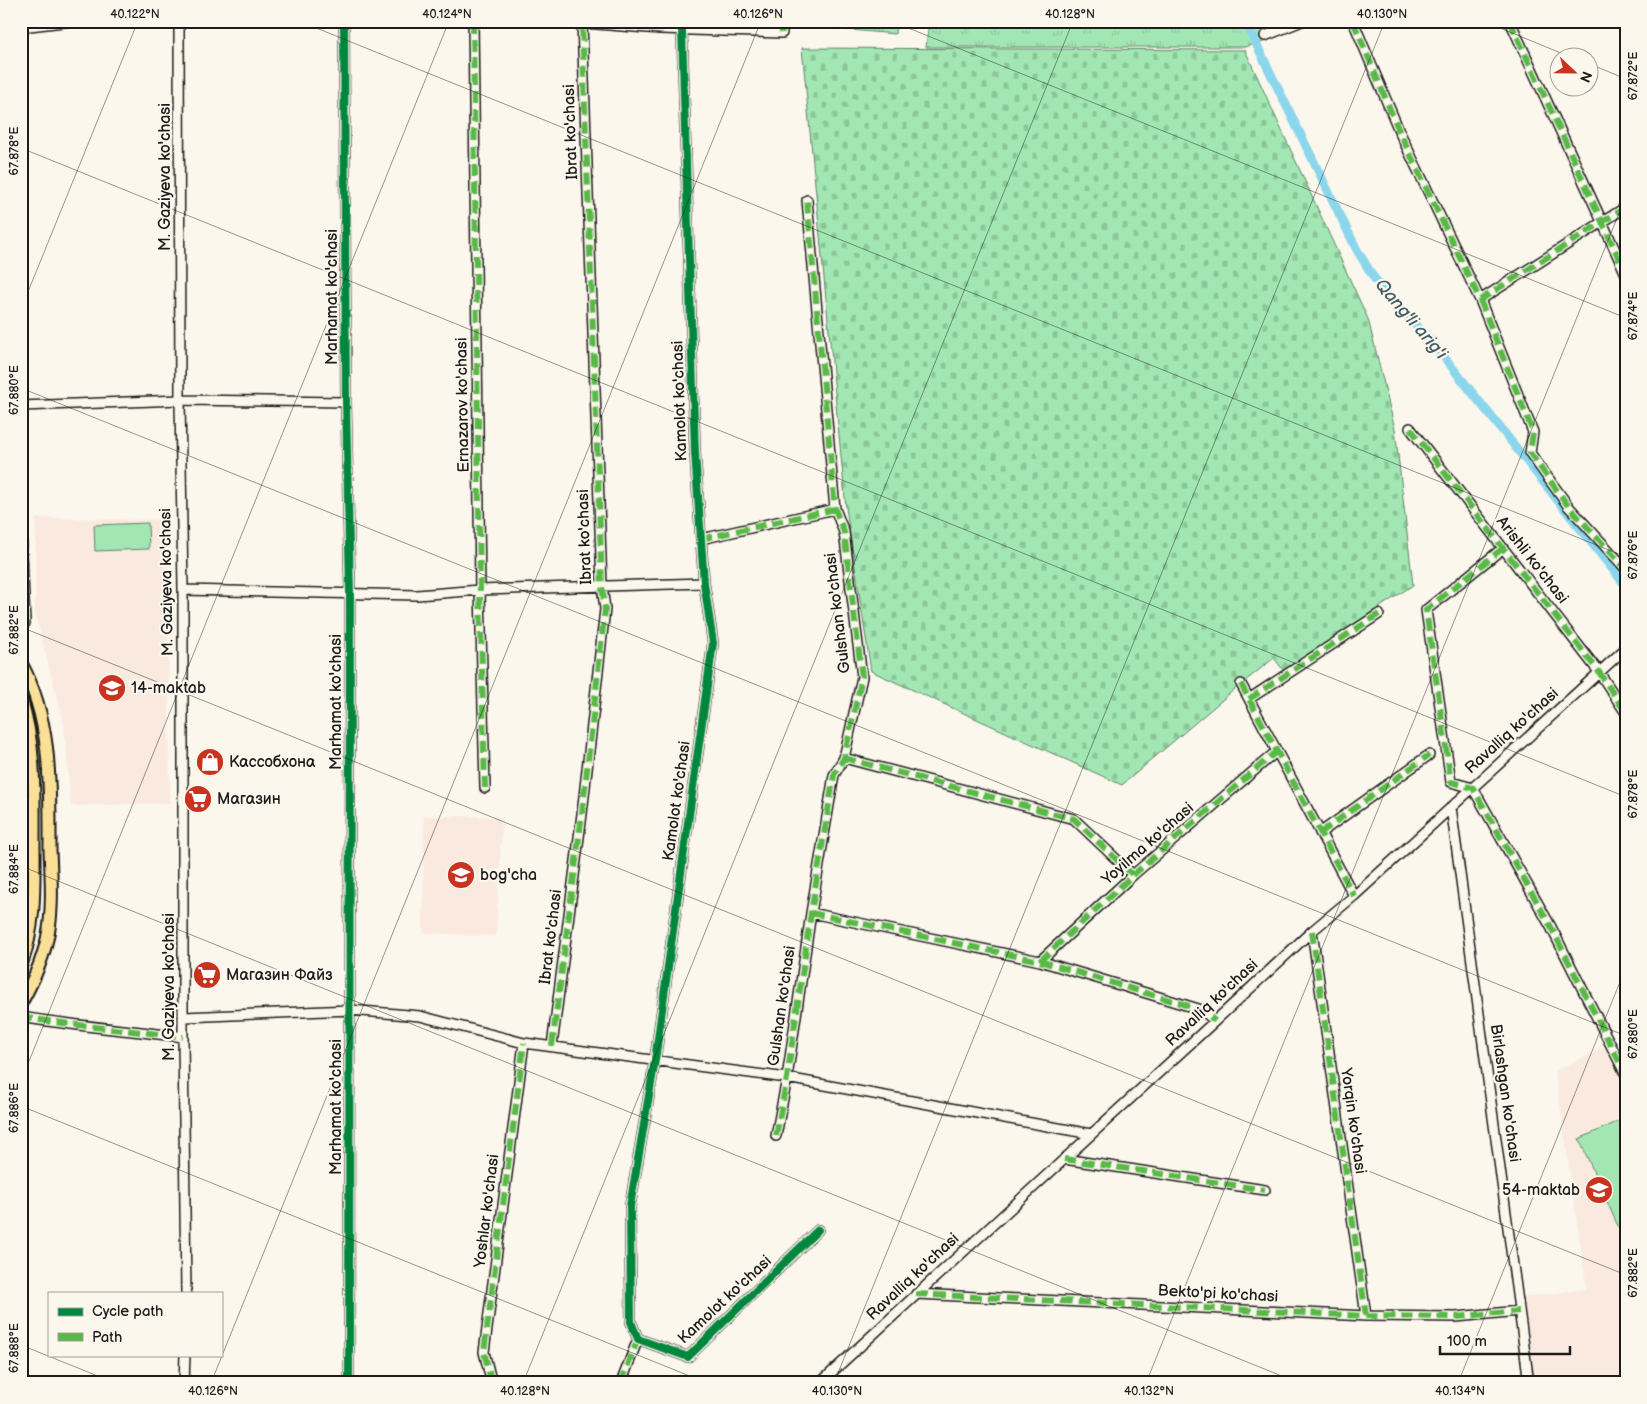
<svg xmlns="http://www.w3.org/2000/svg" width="1647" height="1404" viewBox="0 0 1647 1404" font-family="'Balsamiq Sans',sans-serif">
<defs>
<pattern id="grass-tufts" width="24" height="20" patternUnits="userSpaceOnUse" patternTransform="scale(1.25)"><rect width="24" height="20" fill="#a2e7b3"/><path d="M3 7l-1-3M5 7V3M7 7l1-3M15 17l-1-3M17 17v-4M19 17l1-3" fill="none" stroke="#8bc699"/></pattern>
<pattern id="cemetery-stones" width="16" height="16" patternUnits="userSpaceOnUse" patternTransform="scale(1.25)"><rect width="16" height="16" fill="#a2e7b3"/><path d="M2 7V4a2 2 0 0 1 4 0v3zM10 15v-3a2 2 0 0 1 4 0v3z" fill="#8bc699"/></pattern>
</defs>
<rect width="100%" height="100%" fill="#fbf7ec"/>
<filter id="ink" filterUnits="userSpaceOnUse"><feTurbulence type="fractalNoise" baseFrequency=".02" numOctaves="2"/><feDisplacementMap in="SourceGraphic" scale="10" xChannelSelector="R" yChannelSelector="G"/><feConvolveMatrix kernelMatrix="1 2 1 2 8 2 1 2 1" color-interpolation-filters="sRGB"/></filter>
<g filter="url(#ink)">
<!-- built -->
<path fill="#fae9de" d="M 36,518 L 167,520 L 170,803 L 71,806 L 64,723 L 35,614 Z
M 424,816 L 502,817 L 496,936 L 423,933 Z
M 1604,1047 L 1626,1091 L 1626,1383 L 1535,1383 L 1523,1297 L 1587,1289 L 1555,1071 Z"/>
<!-- grass -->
<path fill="url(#grass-tufts)" stroke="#5f8268" d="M 795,21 L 896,21 L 895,34 L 795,25 Z
M 929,21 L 1257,21 L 1267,41 L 1245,47 L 926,47 Z"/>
<!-- cemetery -->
<path fill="url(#cemetery-stones)" stroke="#5f8268" d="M 802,48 L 1245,50 L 1368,319 L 1395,429 L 1413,585 L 1284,671 L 1274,658 L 1235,689 L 1122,785 L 871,671 L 846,508 Z"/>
<!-- garden -->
<path fill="#a2e7b3" stroke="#5f8268" d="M 148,523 L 149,549 L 95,551 L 94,525 Z
M 1626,1118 L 1626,1244 L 1579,1139 Z"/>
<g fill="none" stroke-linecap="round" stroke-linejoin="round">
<!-- canal -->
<path stroke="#8cd6ed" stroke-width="9" d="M 1245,21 L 1357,250 L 1374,278 L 1395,303 L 1432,342 L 1626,586"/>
<defs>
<path id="minor" d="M 179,21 L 180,400 L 183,590 L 183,1037 L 186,1293
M 344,21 L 346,402 L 350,593 L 349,1383
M 473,21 L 480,590 L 485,788
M 558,21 L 660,29 L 782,33 L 781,21
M 1353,21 L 1400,133 L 1480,300 L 1626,207
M 1510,21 L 1626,274
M 21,27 L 72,21
M 682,30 L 695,453 L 704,583 L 713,643 L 655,1060 L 630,1206 L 631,1322 L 638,1339 L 688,1357 L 818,1230
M 1265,36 L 1302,21
M 1480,300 L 1533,432 L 1530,453 L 1569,507 L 1626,569
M 21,406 L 180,400 L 346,402
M 1410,428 L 1599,672 L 1626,713
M 21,527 L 25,623 L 21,629
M 701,539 L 835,509
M 1503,548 L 1426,610 L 1451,782 L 1473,788 L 1551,927 L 1626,1075
M 183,590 L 417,595 L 480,590 L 704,583
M 1241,684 L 1354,896
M 1249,699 L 1379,614
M 844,758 L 1074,819 L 1133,875
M 1451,807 L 1529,1383
M 1320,833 L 1429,755
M 811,913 L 1040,961 L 1202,1010 L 1215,1021
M 1312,931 L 1366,1316
M 1040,961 L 1133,875 L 1277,751
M 21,1017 C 75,1026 129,1030 183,1037
M 184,1017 L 350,1010 L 420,1016 L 524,1043 L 787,1078 L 1091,1134
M 552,1046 L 582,814 L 605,609 L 602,586 L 582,23
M 776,1136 L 787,1078 L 811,913 L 834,775 L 844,758 L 862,677 L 844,532 L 835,509 L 807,200
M 1064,1159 L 1265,1190
M 916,1294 L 1366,1316 L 1456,1317 L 1519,1311
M 184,1383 L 185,1355
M 489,1383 L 490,1376 L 484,1352 L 524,1043
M 621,1383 L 638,1339
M 820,1383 L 1215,1021 L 1312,931 L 1354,896 L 1626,648"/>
<path id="major" d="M 21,663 C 52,720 50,785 50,849 C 51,875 53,903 49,929 C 45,955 34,980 21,1003
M 21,699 C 36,746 34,795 34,844 C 34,885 36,926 21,965"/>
</defs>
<!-- minor casing -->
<use href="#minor" stroke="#1c1c1c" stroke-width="12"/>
<!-- major casing -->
<use href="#major" stroke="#1c1c1c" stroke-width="15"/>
<!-- minor -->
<use href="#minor" stroke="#fbf7ec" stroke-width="9"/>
<!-- major -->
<use href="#major" stroke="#fadf96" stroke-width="11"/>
<!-- quiet -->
<path stroke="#58b947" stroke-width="6" stroke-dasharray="12 6" stroke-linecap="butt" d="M 473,21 L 480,590 L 485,788
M 659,21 L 660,29
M 781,21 L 782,33
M 1353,21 L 1400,133 L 1480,300 L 1626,207
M 1510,21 L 1626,274
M 1480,300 L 1533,432 L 1530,453 L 1569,507 L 1626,569
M 1410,428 L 1599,672 L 1626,713
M 21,527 L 25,623 L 21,629
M 701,539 L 835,509
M 1503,548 L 1426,610 L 1451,782 L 1473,788 L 1551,927 L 1626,1075
M 1241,684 L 1354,896
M 1249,699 L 1379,614
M 844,758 L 1074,819 L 1133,875
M 1320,833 L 1429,755
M 811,913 L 1040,961 L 1202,1010 L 1215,1021
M 1312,931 L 1366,1316
M 1040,961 L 1133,875 L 1277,751
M 21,1017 C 75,1026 129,1030 183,1037
M 552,1046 L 582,814 L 605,609 L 602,586 L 582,23
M 776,1136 L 787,1078 L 811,913 L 834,775 L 844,758 L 862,677 L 844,532 L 835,509 L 807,200
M 1064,1159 L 1265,1190
M 916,1294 L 1366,1316 L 1456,1317 L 1519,1311
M 489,1383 L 490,1376 L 484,1352 L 524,1043
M 621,1383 L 638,1339"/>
<defs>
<path id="cycleway" d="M 344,21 L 346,402 L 350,593 L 349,1383
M 682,30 L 695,453 L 704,583 L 713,643 L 655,1060 L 630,1206 L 631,1322 L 638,1339 L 688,1357 L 818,1230"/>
</defs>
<!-- cycleway casing -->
<use href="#cycleway" stroke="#fbf7ec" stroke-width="11"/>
<!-- cycleway -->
<use href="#cycleway" stroke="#00873e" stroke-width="8"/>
</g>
</g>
<!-- ticks -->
<path fill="none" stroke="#1c1c1c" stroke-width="1" stroke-opacity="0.45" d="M 299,21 L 1626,557M 891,21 L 1626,318M 1483,21 L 1573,58M 1590,64 L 1626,79M 21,148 L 1626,797M 21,309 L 138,21M 21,388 L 1626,1036M 21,627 L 1626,1275M 21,866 L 1299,1383M 21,1081 L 449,21M 21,1106 L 707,1383M 21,1345 L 115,1383M 211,1383 L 761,21M 523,1383 L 1073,21M 834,1383 L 1385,21M 1146,1383 L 1626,196M 1458,1383 L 1626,967"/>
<!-- icons -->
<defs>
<symbol id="school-disc" viewBox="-11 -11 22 22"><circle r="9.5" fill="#c8321e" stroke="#fbf7ec"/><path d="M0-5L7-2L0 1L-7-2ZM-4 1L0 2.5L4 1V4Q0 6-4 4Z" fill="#fff"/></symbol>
<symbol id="shop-disc" viewBox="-11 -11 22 22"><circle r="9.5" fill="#c8321e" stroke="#fbf7ec"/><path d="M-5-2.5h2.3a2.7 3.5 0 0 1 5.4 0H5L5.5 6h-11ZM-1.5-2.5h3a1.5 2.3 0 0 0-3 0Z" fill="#fff"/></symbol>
<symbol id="supermarket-disc" viewBox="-11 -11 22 22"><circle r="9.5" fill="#c8321e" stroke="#fbf7ec"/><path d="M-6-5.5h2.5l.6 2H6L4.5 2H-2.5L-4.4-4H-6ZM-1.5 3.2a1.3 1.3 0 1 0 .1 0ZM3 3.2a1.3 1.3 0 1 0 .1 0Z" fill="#fff"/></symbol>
</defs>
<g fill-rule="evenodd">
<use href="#school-disc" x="96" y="672" width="32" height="32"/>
<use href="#shop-disc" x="194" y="746" width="32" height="32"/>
<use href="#supermarket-disc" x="182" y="783" width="32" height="32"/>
<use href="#school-disc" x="445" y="859" width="32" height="32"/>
<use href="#supermarket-disc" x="191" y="959" width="32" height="32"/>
<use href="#school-disc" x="1583" y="1174" width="32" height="32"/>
</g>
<g text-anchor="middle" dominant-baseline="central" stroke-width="4.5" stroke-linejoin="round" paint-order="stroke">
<!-- street labels -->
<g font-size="16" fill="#1c1c1c" stroke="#fbf7ec">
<text transform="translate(571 132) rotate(-92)">Ibrat ko'chasi</text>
<text transform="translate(165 177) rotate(-90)">M. Gaziyeva ko'chasi</text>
<text transform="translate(332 297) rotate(-90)">Marhamat ko'chasi</text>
<text transform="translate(680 401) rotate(-92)">Kamolot ko'chasi</text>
<text transform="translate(463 405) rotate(-91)">Ernazarov ko'chasi</text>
<text transform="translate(585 537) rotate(-92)">Ibrat ko'chasi</text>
<text transform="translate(1532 560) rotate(52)">Arishli ko'chasi</text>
<text transform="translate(167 582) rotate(-91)">M. Gaziyeva ko'chasi</text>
<text transform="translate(838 613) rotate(-97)">Gulshan ko'chasi</text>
<text transform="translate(336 702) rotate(-90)">Marhamat ko'chasi</text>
<text transform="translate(1512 731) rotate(-42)">Ravalliq ko'chasi</text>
<text transform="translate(677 801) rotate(-82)">Kamolot ko'chasi</text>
<text transform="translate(1148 844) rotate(-41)">Yoyilma ko'chasi</text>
<text transform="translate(551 937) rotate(-83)">Ibrat ko'chasi</text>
<text transform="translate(169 987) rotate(-90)">M. Gaziyeva ko'chasi</text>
<text transform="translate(1212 1003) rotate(-43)">Ravalliq ko'chasi</text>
<text transform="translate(782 1006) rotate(-82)">Gulshan ko'chasi</text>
<text transform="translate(1505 1093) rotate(82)">Birlashgan ko'chasi</text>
<text transform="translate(336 1107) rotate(-90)">Marhamat ko'chasi</text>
<text transform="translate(1353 1121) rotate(82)">Yorqin ko'chasi</text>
<text transform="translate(487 1211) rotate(-83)">Yoshlar ko'chasi</text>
<text transform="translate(913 1277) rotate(-43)">Ravalliq ko'chasi</text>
<text transform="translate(1218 1294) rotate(3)">Bekto'pi ko'chasi</text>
<text transform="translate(725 1300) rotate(-43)">Kamolot ko'chasi</text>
</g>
<!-- poi labels -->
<g font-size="16" fill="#1c1c1c" stroke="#fbf7ec" text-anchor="start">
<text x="131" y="688">14-maktab</text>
<text x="229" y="762">Кассобхона</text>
<text x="217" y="799">Магазин</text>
<text x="480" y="875">bog'cha</text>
<text x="226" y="975">Магазин Файз</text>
<text x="1580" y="1190" text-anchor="end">54-maktab</text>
</g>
<!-- water labels -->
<g font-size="18" font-style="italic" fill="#435d65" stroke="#fbf7ec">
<text transform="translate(1411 319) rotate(49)">Qang'li arig'i</text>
</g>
</g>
<!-- margin -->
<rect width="1647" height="1404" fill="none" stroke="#fbf7ec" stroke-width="55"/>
<!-- legend -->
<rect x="48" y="1292" width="175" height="65" fill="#fbf7ec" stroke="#a29f99"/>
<rect x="58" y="1308" width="25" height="8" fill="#00873e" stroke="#a29f99"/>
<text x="92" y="1316" font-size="15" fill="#1c1c1c">Cycle path</text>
<rect x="58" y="1333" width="25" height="8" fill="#58b947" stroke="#a29f99"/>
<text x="92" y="1342" font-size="15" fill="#1c1c1c">Path</text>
<!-- north arrow -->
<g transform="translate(1574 72) rotate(112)"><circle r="24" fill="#fbf7ec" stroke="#a29f99"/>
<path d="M0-4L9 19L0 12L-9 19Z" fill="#c8321e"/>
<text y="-8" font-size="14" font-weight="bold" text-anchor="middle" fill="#1c1c1c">N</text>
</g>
<!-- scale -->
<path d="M1440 1346v8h130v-8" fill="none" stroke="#1c1c1c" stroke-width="2.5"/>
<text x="1447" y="1346" font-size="15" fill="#1c1c1c" stroke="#fbf7ec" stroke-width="4" paint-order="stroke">100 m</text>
<rect x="28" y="28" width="1592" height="1348" fill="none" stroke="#1c1c1c" stroke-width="2"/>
<g font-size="12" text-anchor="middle" fill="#1c1c1c">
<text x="135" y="18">40.122°N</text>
<text x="447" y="18">40.124°N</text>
<text x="758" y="18">40.126°N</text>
<text x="1070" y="18">40.128°N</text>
<text x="1382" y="18">40.130°N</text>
<text transform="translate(1633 76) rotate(-90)" y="4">67.872°E</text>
<text transform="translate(14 151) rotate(-90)" y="4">67.878°E</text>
<text transform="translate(1633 316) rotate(-90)" y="4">67.874°E</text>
<text transform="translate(14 390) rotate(-90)" y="4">67.880°E</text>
<text transform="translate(1633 555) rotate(-90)" y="4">67.876°E</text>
<text transform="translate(14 630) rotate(-90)" y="4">67.882°E</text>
<text transform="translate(1633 794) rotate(-90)" y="4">67.878°E</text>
<text transform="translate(14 869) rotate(-90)" y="4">67.884°E</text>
<text transform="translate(1633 1034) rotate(-90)" y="4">67.880°E</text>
<text transform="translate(14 1108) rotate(-90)" y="4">67.886°E</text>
<text transform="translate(1633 1273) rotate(-90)" y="4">67.882°E</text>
<text transform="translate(14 1348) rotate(-90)" y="4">67.888°E</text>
<text x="213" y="1395">40.126°N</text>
<text x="525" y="1395">40.128°N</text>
<text x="837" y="1395">40.130°N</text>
<text x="1149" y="1395">40.132°N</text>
<text x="1460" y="1395">40.134°N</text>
</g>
</svg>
